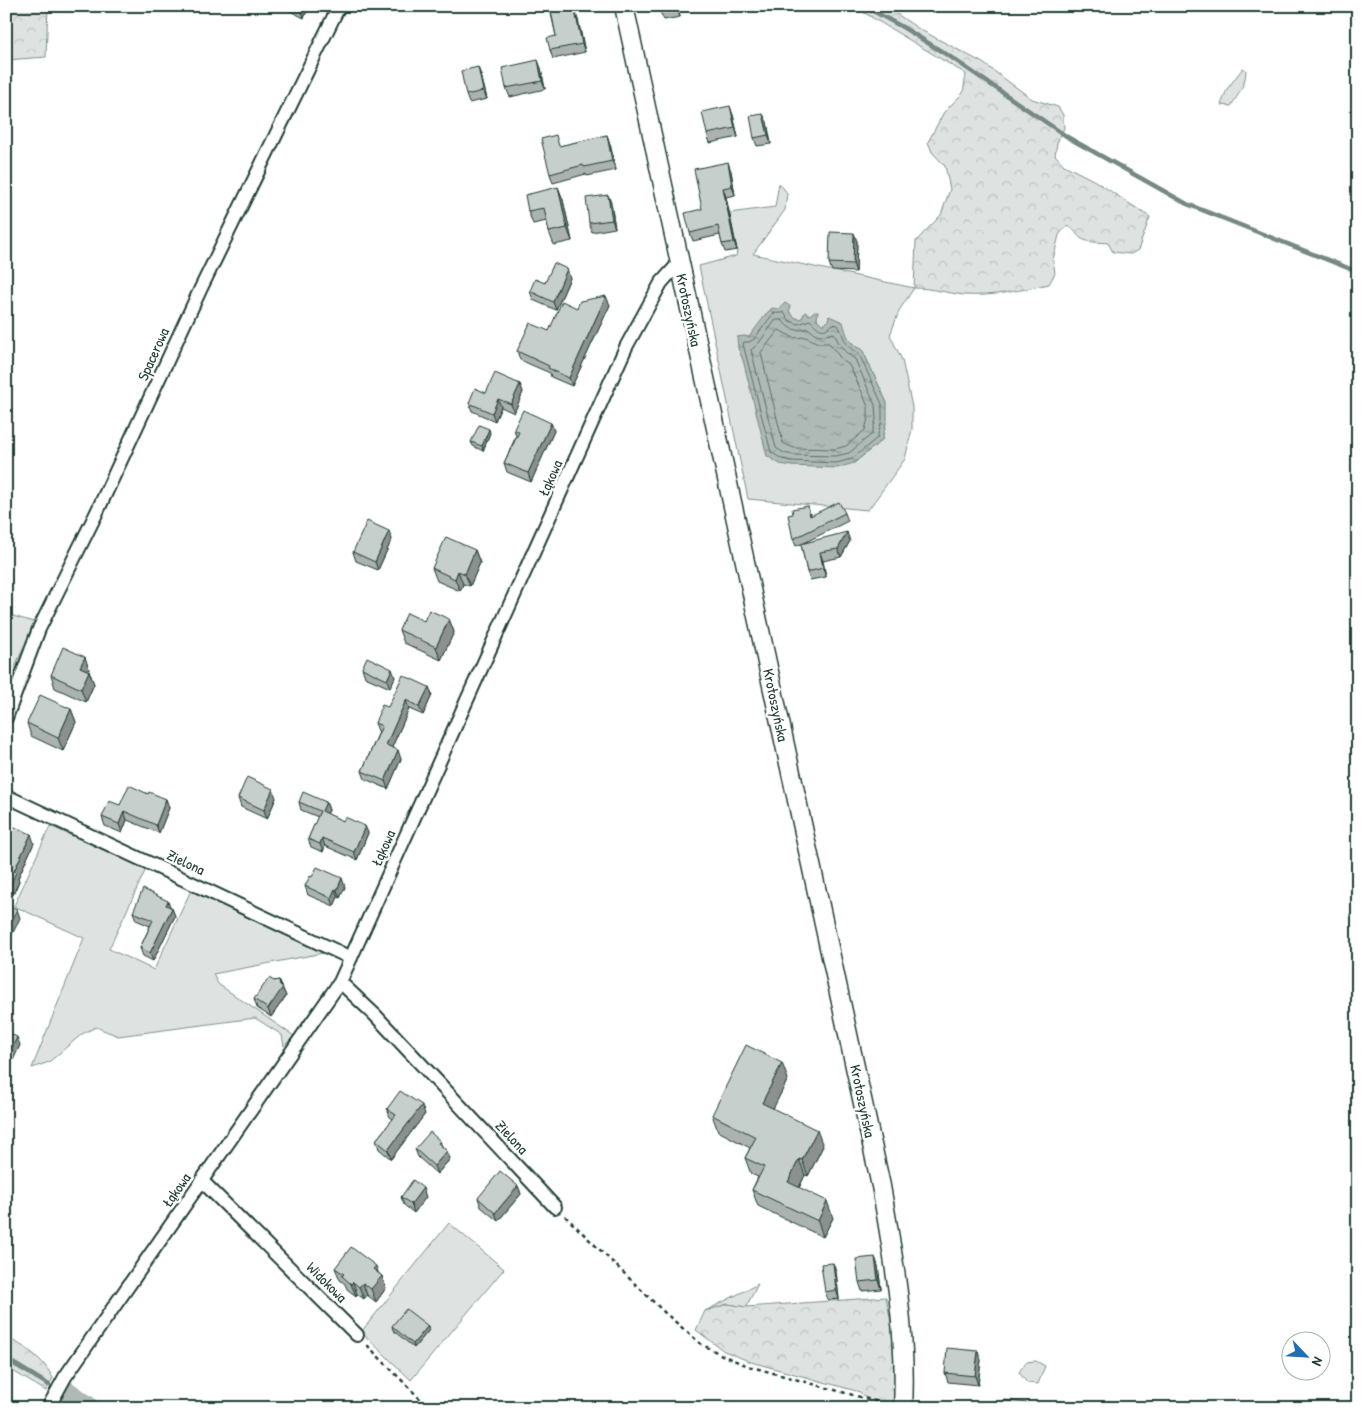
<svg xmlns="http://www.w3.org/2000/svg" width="1364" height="1414" viewBox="0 0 1364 1414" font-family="'Patrick Hand',sans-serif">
<defs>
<pattern id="forest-crowns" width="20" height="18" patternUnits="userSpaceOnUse" patternTransform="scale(1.25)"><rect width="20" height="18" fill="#dee3e2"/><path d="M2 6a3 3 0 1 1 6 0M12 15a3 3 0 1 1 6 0" fill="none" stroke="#bec4c2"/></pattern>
<pattern id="water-ripples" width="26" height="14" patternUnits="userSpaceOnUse" patternTransform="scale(1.25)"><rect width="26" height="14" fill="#afbab7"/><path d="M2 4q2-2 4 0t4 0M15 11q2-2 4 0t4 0" fill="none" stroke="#8e9896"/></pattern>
</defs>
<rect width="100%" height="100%" fill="#fff"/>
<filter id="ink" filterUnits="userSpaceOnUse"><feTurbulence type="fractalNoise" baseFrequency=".02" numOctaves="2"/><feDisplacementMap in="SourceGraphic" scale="10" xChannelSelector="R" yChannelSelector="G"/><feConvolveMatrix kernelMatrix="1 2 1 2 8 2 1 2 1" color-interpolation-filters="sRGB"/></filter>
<g filter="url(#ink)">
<!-- green -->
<path fill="#dee3e2" stroke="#7e908b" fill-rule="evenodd" d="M 1243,68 L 1246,70 C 1246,84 1238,95 1231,106 L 1221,105 L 1227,89 Z
M 779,183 L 787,193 L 785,210 L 753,254 L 914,288 L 900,309 L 890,335 L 902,360 L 912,407 L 912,429 L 905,459 L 868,510 L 748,499 L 699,266 L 736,256 L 737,250 L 729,213 L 775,207 ZM 789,311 L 794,317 L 799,319 L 802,318 L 805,312 L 823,325 L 828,321 L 829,316 L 856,347 L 862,349 L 887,403 L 882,440 L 854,463 L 792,466 L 743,360 L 738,348 L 744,336 L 749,338 Z
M 6,614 L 34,622 L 7,686 L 6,686 Z
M 50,826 L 146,869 L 109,949 L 154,970 L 191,890 L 323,953 L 213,974 L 218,984 L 294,1036 L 284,1046 L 282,1035 L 255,1018 L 118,1036 L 96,1027 L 82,1034 L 49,1062 L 32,1068 L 84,938 L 14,906 Z
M 449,1223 L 504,1269 L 411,1380 L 361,1332 Z
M 758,1284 L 746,1307 L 728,1304 L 705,1311 Z
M 1036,1361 L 1045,1366 L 1038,1384 L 1027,1383 L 1019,1372 L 1026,1362 Z
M 67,1389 L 98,1408 L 57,1408 Z"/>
<!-- forest -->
<path fill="url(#forest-crowns)" stroke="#7e908b" d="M 6,6 L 48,6 L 46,57 L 6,60 Z
M 853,6 L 885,6 L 919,29 L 983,63 L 1032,99 L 1058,107 L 1063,115 L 1064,128 L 1057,143 L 1055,155 L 1064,165 L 1095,181 L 1150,217 L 1138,250 L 1131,254 L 1113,252 L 1108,243 C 1101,242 1089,243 1082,239 C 1075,235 1077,229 1066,226 L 1059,235 L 1053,260 L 1055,273 L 1049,284 C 1021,290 993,297 964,295 C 947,293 931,288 914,288 L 916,241 L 941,215 L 950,189 L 945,166 L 932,152 L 928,142 L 944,112 L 963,93 L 966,74 Z
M 886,1297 L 893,1333 L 896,1361 L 895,1408 L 875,1408 L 860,1392 L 751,1362 L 724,1351 L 696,1330 L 705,1311 L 728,1304 L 746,1307 Z
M 6,1337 C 26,1347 43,1358 53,1378 L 46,1391 L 6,1367 Z"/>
<!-- water -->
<path fill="url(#water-ripples)" stroke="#758883" d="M 785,303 L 791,307 L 789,311 L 794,317 L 799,319 L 802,318 L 805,312 L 810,315 L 813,312 L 818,312 L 817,319 L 823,325 L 828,321 L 829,316 L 843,322 C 846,333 849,346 862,349 L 887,403 L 887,420 L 882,440 L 854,463 L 837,468 L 792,466 L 780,464 L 767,456 L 743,360 L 738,348 L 737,337 L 744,336 L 749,337 L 767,313 L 772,308 L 779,309 Z"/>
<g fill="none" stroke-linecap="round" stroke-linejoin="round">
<!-- shore -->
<path stroke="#596f68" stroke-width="1" d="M 784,313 L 790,321 L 798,324 L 810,320 C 819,329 822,334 833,324 L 838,325 C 845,338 844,346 859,354 L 882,404 L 882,420 L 877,438 L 852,459 L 836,463 L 792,461 L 782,459 L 771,452 L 743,344 L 744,342 L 749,342 L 753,340 L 773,314 Z
M 776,320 L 782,320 C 789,330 797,332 808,328 C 817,337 823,336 834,333 C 839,344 844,353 855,359 L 875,405 L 876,419 L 872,434 L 849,453 L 836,456 L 793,455 L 784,453 L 776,448 L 751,350 L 758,344 Z
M 779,330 L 794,338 L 806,337 L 818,343 L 829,343 L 842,360 L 849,365 L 862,392 L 868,407 L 868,418 L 865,430 L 846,446 L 835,449 L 794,448 L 783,443 L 761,353 Z"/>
<!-- stream -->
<path stroke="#758883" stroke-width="4.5" d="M 864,6 L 904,28 L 949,56 L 1069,138 L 1187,204 L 1358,272
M 6,1359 L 49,1385"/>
<!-- river -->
<path stroke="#afbab7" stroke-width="26" d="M 65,1393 L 86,1408"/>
<defs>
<path id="street" d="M 6,718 L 39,629 L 96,514 L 201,288 L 339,6
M 6,796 L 351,958
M 340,982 L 375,1015 L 555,1207
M 202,1181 L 357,1335
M 48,1408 L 65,1377 L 340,982 L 626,347 L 661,283 L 679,263"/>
<path id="secondary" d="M 624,6 L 881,1186 C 894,1259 907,1332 903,1408"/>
</defs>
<!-- street casing -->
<use href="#street" stroke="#1f3d34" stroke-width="16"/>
<!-- secondary casing -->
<use href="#secondary" stroke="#1f3d34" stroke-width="21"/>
<!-- path -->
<path stroke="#1f3d34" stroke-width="2.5" stroke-dasharray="4 4" stroke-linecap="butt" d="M 565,1216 L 664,1312 L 701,1344 L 724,1356 L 748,1366 L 889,1405
M 367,1345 L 429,1408"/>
<!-- street -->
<use href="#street" stroke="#fff" stroke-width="12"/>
<!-- secondary -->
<use href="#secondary" stroke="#fff" stroke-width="18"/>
</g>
<!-- wall -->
<path fill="#abb2af" stroke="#1f3d34" d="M 280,6 L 309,6 L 304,18 Z
M 544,6 L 573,6 L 574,12 L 575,11 L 578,20 L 585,52 L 553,59 L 550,50 L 556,36 L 550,9 L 545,10 Z
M 678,6 L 680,17 L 664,20 L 660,12 Z
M 541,68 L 545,89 L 510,97 L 506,88 Z
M 481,75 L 487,99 L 469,103 L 466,95 Z
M 733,115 L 738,137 L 710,143 L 707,134 Z
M 767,122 L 771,144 L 757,146 L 754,138 Z
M 607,135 L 610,144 L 616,170 L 587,176 L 586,174 L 553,183 L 550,174 L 560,146 Z
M 731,171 L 735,195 L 726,197 L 737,250 L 725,252 L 722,244 L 720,235 L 693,241 L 690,233 L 702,209 Z
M 558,187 L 563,200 L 572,241 L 554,245 L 549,232 L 547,221 L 533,224 L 528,211 Z
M 608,195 L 611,203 L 615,228 L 592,232 L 589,223 Z
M 857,241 L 856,272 L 832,271 L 829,263 Z
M 567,269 L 570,278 L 556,310 L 533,300 L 530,291 Z
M 610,305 L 572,386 L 551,377 L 550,373 L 520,360 L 517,351 L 549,331 L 577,308 Z
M 520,384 L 523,392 L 514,413 L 501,407 L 495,421 L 472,411 L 469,403 L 486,393 Z
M 551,423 L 554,431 L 531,482 L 507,472 L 504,463 L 516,436 L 514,429 Z
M 490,433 L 483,451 L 473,446 L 471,442 Z
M 811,513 L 811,516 L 845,513 L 848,521 L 802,544 L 850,541 L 841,557 L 823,561 L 826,577 L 810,580 L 807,572 L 801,544 L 796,546 L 793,539 Z
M 392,539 L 378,570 L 356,561 L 353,552 Z
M 475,550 L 480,563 L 470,586 L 463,584 L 460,591 L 437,581 L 432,568 Z
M 449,619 L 454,632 L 441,660 L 404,643 L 399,630 L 424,621 Z
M 362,668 L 395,677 L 390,688 L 365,677 Z
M 89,669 L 89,671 L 94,684 L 86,702 L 55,688 L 51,675 Z
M 429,687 L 432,695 L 423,715 L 409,709 L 392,747 L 401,759 L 388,789 L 365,779 L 362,771 L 379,732 L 378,731 L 375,723 L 388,707 Z
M 71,709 L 76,722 L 63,751 L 31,736 L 27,723 Z
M 148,794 L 166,799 L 169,808 L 159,833 L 127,820 L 122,833 L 105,826 L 102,817 L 120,805 Z
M 238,798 L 276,798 L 267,819 L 241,807 Z
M 299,802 L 326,802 L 329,810 L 327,814 L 343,821 L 365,826 L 368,833 L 357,860 L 325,846 L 323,852 L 311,847 L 308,839 L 318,817 L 301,810 Z
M 6,832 L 34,843 L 18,878 L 19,881 L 13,895 L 6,892 Z
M 312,877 L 345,887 L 340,898 L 338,897 L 334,906 L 308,895 L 305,886 Z
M 171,907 L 175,916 L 153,961 L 143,956 L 140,948 L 150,926 L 136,920 L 133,912 Z
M 279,980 L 286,996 L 271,1017 L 257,1008 L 254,999 L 274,981 Z
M 6,1032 L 20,1045 L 13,1060 L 6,1057 Z
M 788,1079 L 773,1108 L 823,1146 L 808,1176 L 805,1175 L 799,1188 L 833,1218 L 823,1237 L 758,1206 L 752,1190 L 758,1177 L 751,1174 L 745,1158 L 750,1148 L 718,1131 L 712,1115 Z
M 387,1109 L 425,1114 L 391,1159 L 379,1149 L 376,1140 L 393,1119 L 390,1117 Z
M 440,1141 L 442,1146 L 447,1151 L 450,1159 L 437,1174 L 418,1157 L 415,1149 Z
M 518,1186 L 521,1194 L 498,1221 L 481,1207 L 478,1198 Z
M 401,1197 L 426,1197 L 414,1213 L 404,1205 Z
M 875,1257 L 878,1266 L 881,1289 L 862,1291 L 859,1282 Z
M 833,1263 L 836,1271 L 839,1299 L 828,1300 L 825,1292 Z
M 335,1268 L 378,1273 L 382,1276 L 386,1288 L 376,1302 L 367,1295 L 364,1299 L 357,1294 L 356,1296 L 347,1289 L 345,1284 L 340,1280 Z
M 392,1326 L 429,1330 L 414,1348 L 393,1330 Z
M 981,1360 L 978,1385 L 948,1382 L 945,1373 Z"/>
<!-- shaded-wall -->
<path fill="#8b918f" stroke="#1f3d34" d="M 302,6 L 309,6 L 304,18 L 301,9 Z
M 677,6 L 678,6 L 680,17 L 677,9 Z
M 575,11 L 578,20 L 585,52 L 582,44 Z
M 538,60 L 541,68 L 545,89 L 542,81 Z
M 478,67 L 481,75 L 487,99 L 483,91 Z
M 730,106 L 733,115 L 738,137 L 735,128 Z
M 763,114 L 767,122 L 771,144 L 768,135 Z
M 607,135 L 610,144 L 616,170 L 612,161 Z
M 728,162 L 731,171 L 735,195 L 732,186 Z
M 558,187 L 563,200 L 572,241 L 567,228 Z
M 723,188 L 726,197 L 737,250 L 734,242 Z
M 608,195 L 611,203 L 615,228 L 612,220 Z
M 854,233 L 857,241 L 856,272 L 853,264 Z
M 567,269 L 570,278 L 556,310 L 553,302 Z
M 606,296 L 610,305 L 572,386 L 569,378 Z
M 520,384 L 523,392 L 514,413 L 511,404 Z
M 498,399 L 501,407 L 495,421 L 492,413 Z
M 551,423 L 554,431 L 531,482 L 528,473 Z
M 489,429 L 490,433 L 483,451 L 482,446 Z
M 389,531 L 392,539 L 378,570 L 375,562 Z
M 847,532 L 850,541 L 841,557 L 838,549 Z
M 475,550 L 480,563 L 470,586 L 465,574 Z
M 820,552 L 823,561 L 826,577 L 823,568 Z
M 458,571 L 463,584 L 460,591 L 455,579 Z
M 449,619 L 454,632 L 441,660 L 436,647 Z
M 85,657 L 89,669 L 85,679 L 80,667 Z
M 392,669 L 395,677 L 390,688 L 387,680 Z
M 89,671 L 94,684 L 86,702 L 81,689 Z
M 429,687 L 432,695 L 423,715 L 419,707 Z
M 406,700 L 409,709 L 389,754 L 386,745 Z
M 71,709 L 76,722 L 63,751 L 58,738 Z
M 398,750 L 401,759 L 388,789 L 385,781 Z
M 273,789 L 276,798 L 267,819 L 264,810 Z
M 166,799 L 169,808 L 159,833 L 156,825 Z
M 326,802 L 329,810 L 325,819 L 322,811 Z
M 124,811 L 127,820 L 122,833 L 119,824 Z
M 365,826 L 368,833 L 357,860 L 354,852 Z
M 31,834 L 34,843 L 18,878 L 19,881 L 13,895 L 10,886 L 14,871 Z
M 322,838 L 325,846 L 323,852 L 320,844 Z
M 342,878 L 345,887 L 340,898 L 337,890 Z
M 335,889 L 338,897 L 334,906 L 331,898 Z
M 168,901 L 171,908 L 166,905 Z
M 172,908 L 175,916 L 153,961 L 150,953 Z
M 17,909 L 20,918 L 6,948 L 6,933 Z
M 279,980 L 286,996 L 271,1017 L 268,1009 L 280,985 Z
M 17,1037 L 20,1045 L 13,1060 L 10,1052 Z
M 782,1063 L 788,1079 L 768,1119 L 762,1103 Z
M 422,1105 L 425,1114 L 391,1159 L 388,1150 Z
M 817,1130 L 823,1146 L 808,1176 L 802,1160 Z
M 447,1151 L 450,1159 L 437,1174 L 434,1166 Z
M 799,1159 L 805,1175 L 794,1198 L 788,1182 Z
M 518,1186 L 521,1194 L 498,1221 L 495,1213 Z
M 423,1188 L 426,1197 L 414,1213 L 411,1204 Z
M 827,1201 L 833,1218 L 823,1237 L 818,1221 Z
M 875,1257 L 878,1266 L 881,1289 L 878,1280 Z
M 833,1263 L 836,1271 L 839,1299 L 836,1290 Z
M 376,1266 L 380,1278 L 382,1276 L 386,1288 L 376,1302 L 371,1289 L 373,1269 Z
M 353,1282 L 357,1294 L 356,1296 L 351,1284 Z
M 363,1283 L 367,1295 L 364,1299 L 359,1287 Z
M 428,1326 L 429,1330 L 414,1348 L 413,1344 Z
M 978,1351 L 981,1360 L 978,1385 L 975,1376 Z"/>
<!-- building -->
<path fill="#c7cfcc" stroke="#1f3d34" d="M 294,6 L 302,6 L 301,9 Z
M 550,6 L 571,6 L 572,12 L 575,11 L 582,44 L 550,50 L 547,38 L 556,36 Z
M 659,6 L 677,6 L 677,9 L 660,12 Z
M 538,60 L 542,81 L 506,88 L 502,68 Z
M 478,67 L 483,91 L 466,95 L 461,71 Z
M 730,106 L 735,128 L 707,134 L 702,112 Z
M 763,114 L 768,135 L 754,138 L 750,116 Z
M 556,135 L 559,146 L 607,135 L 612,161 L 584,167 L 583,165 L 550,174 L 541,139 Z
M 728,162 L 732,186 L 723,188 L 734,242 L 722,244 L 718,226 L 690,233 L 685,213 L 702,209 L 694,169 Z
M 558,187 L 567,228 L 549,232 L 544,208 L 528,211 L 525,195 Z
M 608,195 L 612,220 L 589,223 L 586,198 Z
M 830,232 L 854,233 L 853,264 L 829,263 Z
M 554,263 L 567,269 L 553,302 L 530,291 L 535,279 L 545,283 Z
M 606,296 L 569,378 L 548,368 L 549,366 L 517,351 L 530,323 L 549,331 L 562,301 L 577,308 L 580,301 Z
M 495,373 L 520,384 L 511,404 L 498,399 L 492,413 L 469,403 L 475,388 L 486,393 Z
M 523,410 L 551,423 L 528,473 L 504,463 L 519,432 L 514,429 Z
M 479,425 L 489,429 L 482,446 L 471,442 Z
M 839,502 L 845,513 L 793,539 L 788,515 L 793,514 L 792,509 L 808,506 L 810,516 Z
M 367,521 L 389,531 L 375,562 L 353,552 Z
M 847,532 L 838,549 L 820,552 L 823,568 L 807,572 L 801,544 Z
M 446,537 L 475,550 L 465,574 L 458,571 L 455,579 L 432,568 Z
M 429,610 L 449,619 L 436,647 L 399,630 L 407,613 L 424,621 Z
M 63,647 L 85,657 L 80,667 L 89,671 L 81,689 L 51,675 Z
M 367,657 L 392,669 L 387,680 L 362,668 Z
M 403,675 L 429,687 L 419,707 L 406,700 L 386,745 L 398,750 L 385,781 L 362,771 L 382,726 L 375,723 L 382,705 L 388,707 Z
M 40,695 L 71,709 L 58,738 L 27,723 Z
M 247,777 L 273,789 L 264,810 L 238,798 Z
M 129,785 L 148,794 L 149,792 L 166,799 L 156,825 L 124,811 L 119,824 L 102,817 L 109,801 L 120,805 Z
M 303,792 L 326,802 L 322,811 L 343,821 L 345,817 L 365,826 L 354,852 L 322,838 L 320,844 L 308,839 L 320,811 L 299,802 Z
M 10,825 L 31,834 L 14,871 L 16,872 L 10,886 L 6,885 L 6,832 Z
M 317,867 L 342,878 L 337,890 L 335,889 L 331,898 L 305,886 L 310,876 L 312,877 Z
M 143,889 L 168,901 L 166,905 L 172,908 L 150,953 L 140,948 L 153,920 L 133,912 Z
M 6,905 L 17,909 L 6,933 Z
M 269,978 L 274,981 L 279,980 L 280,985 L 283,987 L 268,1009 L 254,999 Z
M 6,1032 L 17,1037 L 10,1052 L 6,1050 Z
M 746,1045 L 782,1063 L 762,1103 L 817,1130 L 802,1160 L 799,1159 L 788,1182 L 827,1201 L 818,1221 L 752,1190 L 764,1167 L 745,1158 L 756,1137 L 712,1115 Z
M 400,1091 L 422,1105 L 388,1150 L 376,1140 L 396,1115 L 387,1109 Z
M 430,1132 L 440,1141 L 438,1143 L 447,1151 L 434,1166 L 415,1149 Z
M 500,1171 L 518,1186 L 495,1213 L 478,1198 Z
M 413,1180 L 423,1188 L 411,1204 L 401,1197 Z
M 351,1247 L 376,1266 L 373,1269 L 382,1276 L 371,1289 L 363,1283 L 359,1287 L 353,1282 L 351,1284 L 342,1276 L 344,1274 L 335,1268 Z
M 875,1257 L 878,1280 L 859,1282 L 856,1259 Z
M 833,1263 L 836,1290 L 825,1292 L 821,1264 Z
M 406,1309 L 428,1326 L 413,1344 L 392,1326 Z
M 947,1348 L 978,1351 L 975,1376 L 945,1373 Z
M 1004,1400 L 1027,1403 L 1026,1408 L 1003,1408 Z"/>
</g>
<g text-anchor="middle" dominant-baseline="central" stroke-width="5" stroke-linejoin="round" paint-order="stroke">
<!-- street labels -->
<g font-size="15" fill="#1f3d34" stroke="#fff">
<text transform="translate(689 310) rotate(78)">Krotoszyńska</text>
<text transform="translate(153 354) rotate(-66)">Spacerowa</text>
<text transform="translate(550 478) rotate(-66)">Łąkowa</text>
<text transform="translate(776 705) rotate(78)">Krotoszyńska</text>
<text transform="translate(383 848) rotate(-66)">Łąkowa</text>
<text transform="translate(186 862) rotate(25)">Zielona</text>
<text transform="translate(863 1101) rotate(78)">Krotoszyńska</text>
<text transform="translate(512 1137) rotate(47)">Zielona</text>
<text transform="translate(176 1190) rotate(-55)">Łąkowa</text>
<text transform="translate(327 1282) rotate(45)">Widokowa</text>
</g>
</g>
<!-- margin -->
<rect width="1364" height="1414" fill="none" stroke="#fff" stroke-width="25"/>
<rect x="12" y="12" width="1339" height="1389" fill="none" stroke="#1f3d34" stroke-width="2" filter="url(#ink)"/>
<!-- north arrow -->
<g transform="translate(1306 1356) rotate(115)"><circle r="24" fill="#ffffff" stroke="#a5b1ae"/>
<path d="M0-4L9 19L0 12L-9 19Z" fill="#1f6fb2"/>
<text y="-8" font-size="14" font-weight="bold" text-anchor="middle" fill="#1f3d34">N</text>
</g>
</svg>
